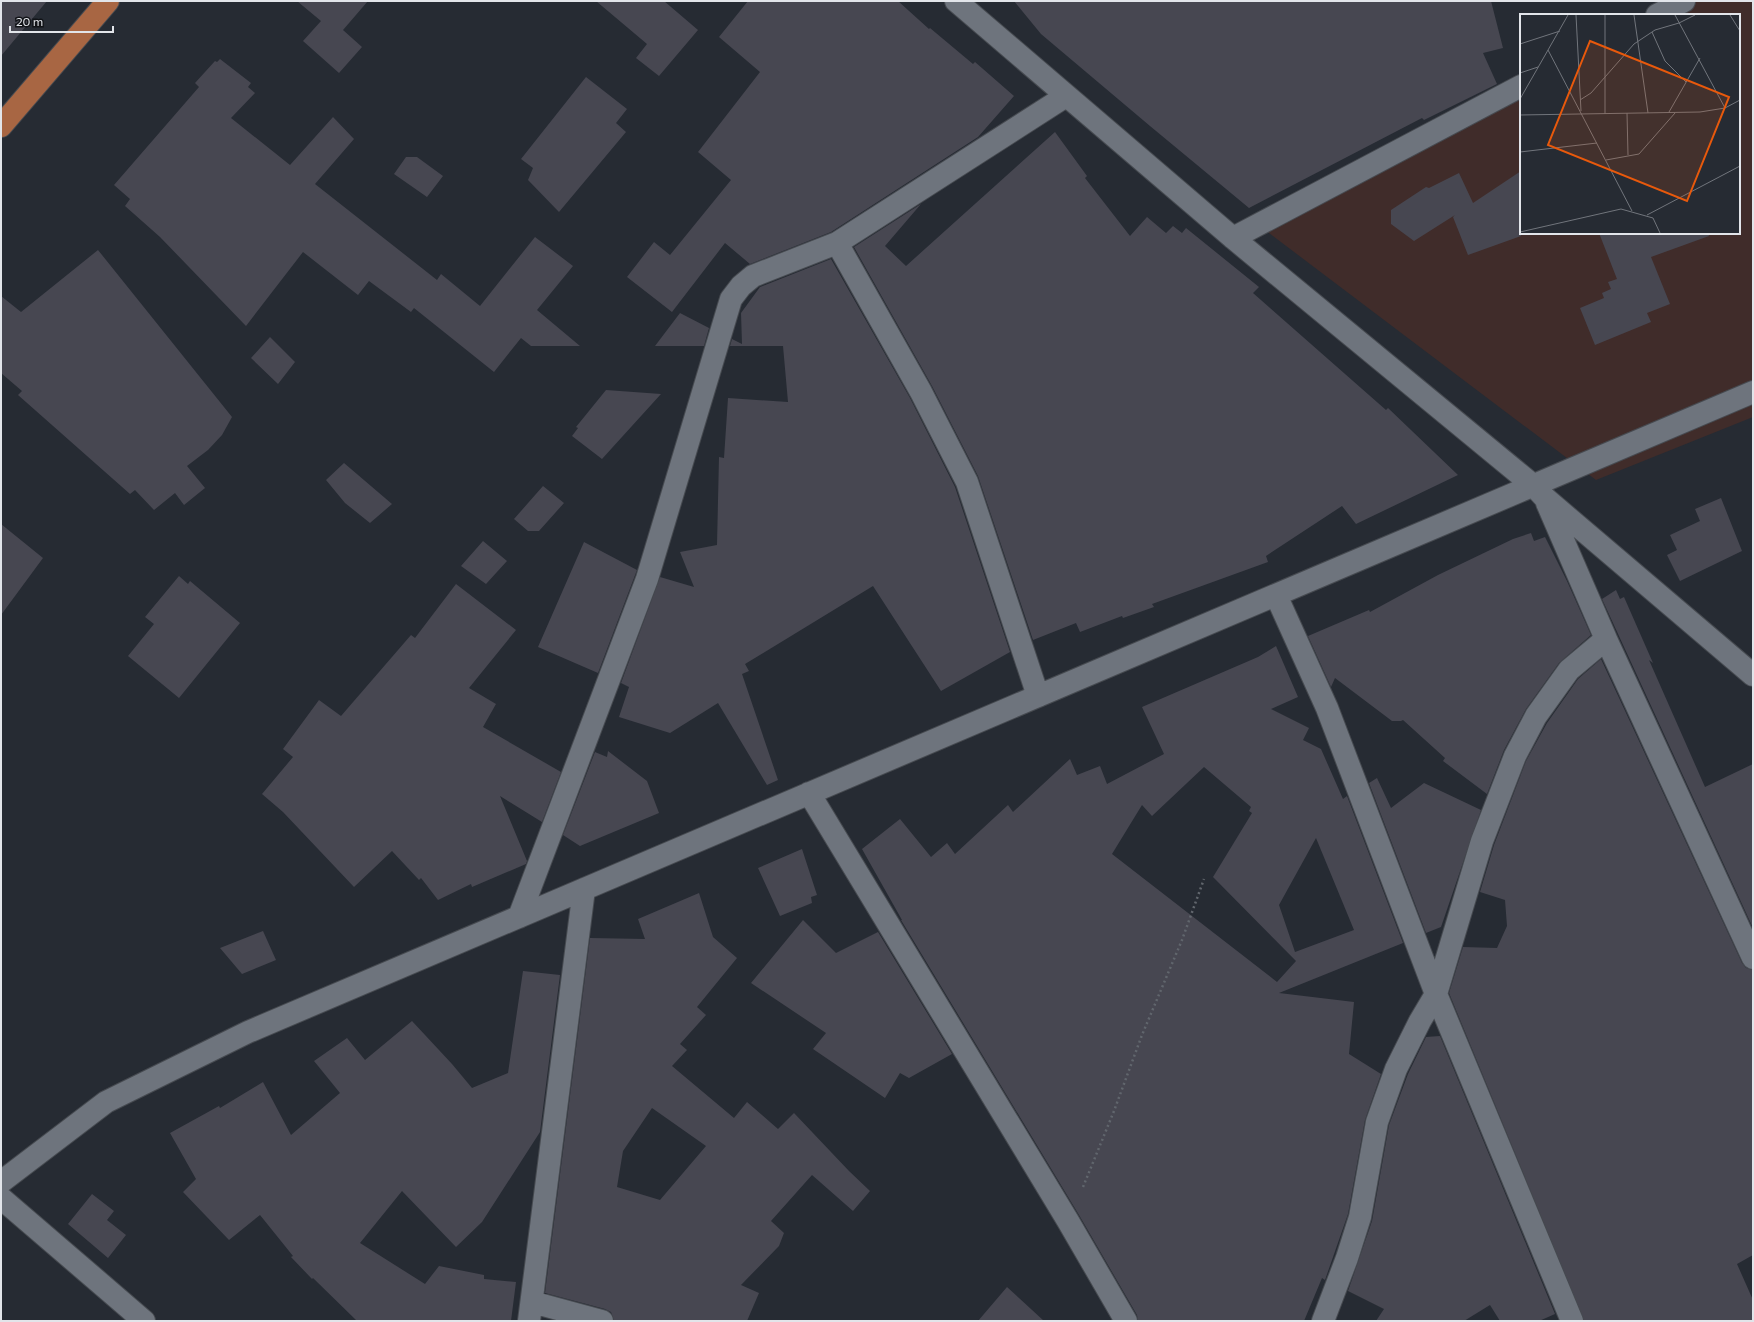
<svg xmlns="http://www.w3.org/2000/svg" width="1754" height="1322" viewBox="0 0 1754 1322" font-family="Commissioner,sans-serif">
<rect width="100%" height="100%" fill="#262b33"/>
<!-- commercial -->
<path fill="#402c2a" d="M 1680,1 L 1753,1 L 1753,417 L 1596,480 L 1261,227 L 1521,86 L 1521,233 L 1739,233 L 1739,15 L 1654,15 Z"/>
<!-- building -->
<path fill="#474751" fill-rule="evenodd" d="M 1,1 L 47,1 L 1,56 Z
M 297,1 L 368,1 L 343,30 L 362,47 L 339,73 L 303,41 L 321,21 Z
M 596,1 L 664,1 L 698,30 L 659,76 L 636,58 L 647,44 Z
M 748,1 L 898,1 L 929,29 L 930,28 L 973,64 L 975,62 L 1014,96 L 978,137 L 831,232 L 750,264 L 725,243 L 672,312 L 627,277 L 654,242 L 670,255 L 731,180 L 698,152 L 760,72 L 719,37 Z
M 1014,1 L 1491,1 L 1503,48 L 1483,53 L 1497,84 L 1424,120 L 1422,118 L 1249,208 L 1150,126 L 1041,34 Z
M 220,59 L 251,83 L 248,87 L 255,93 L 231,118 L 290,165 L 333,117 L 354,139 L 315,184 L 437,280 L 441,274 L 480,306 L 535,237 L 573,266 L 537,310 L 580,346 L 531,346 L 521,338 L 494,372 L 414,308 L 411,312 L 369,281 L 358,295 L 303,252 L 246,326 L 160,237 L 125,206 L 130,199 L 114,185 L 199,87 L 195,83 L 215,61 L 217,62 Z
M 586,77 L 627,109 L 616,123 L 626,132 L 559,212 L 528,180 L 533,168 L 521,159 Z
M 1055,132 L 1087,176 L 1085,178 L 1130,236 L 1147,217 L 1166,233 L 1173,226 L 1182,233 L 1186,228 L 1259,287 L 1253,293 L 1386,410 L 1388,408 L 1458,475 L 1356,524 L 1342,506 L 1266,556 L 1268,562 L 1152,604 L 1154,607 L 1123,618 L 1122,616 L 1080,632 L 1076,623 L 1033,640 L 978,476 L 932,386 L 854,247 L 921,204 L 885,246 L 906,266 Z
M 406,157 L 417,157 L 443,176 L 427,197 L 394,174 Z
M 1521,171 L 1521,236 L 1468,255 L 1453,217 L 1455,215 L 1414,241 L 1391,224 L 1391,210 L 1426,187 L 1429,188 L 1459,173 L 1473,203 Z
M 1599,233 L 1708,233 L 1709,236 L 1651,257 L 1670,304 L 1647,313 L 1651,322 L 1595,345 L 1580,308 L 1604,298 L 1602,293 L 1611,289 L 1608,282 L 1617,279 Z
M 98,250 L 232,417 L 222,435 L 208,450 L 187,466 L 205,488 L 184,505 L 175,493 L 154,510 L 135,490 L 130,494 L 18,395 L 22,391 L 1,373 L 1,296 L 21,312 Z
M 831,259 L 910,398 L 955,487 L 1010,652 L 941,691 L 873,586 L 745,664 L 749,671 L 742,674 L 778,780 L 767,785 L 718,703 L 670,733 L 619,717 L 629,687 L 621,683 L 660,577 L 694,587 L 680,552 L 717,545 L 719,457 L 724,458 L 728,398 L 788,402 L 783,346 L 730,346 L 732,339 L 742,344 L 741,313 L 760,287 Z
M 680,313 L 709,328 L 704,346 L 655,346 Z
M 270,337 L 295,362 L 278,384 L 251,358 Z
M 606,390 L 661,394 L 602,459 L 572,436 L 578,428 L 576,427 Z
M 344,463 L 392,504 L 370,523 L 345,503 L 326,480 Z
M 543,486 L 564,503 L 539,531 L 528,531 L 514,519 Z
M 1721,498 L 1742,551 L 1680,581 L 1667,555 L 1677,550 L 1670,535 L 1700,521 L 1695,509 Z
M 1,524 L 43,558 L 1,615 Z
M 1531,533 L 1534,541 L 1545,537 L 1567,581 L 1591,635 L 1559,663 L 1526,709 L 1504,750 L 1487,794 L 1443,761 L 1445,758 L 1403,720 L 1401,721 L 1392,721 L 1335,678 L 1331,687 L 1308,636 L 1369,610 L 1370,612 L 1438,575 L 1513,539 Z
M 483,541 L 507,561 L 486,584 L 461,566 Z
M 584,542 L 637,570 L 598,673 L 538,647 Z
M 179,576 L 188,584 L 190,581 L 240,623 L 179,698 L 128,656 L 154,624 L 145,617 Z
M 456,584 L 516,630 L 469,688 L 496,704 L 483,727 L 561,772 L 542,822 L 500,796 L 527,861 L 526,864 L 472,887 L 471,884 L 438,900 L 421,878 L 419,880 L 392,851 L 354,887 L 283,812 L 262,794 L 293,757 L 283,749 L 319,700 L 341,716 L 411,635 L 415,638 Z
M 1616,590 L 1620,599 L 1624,597 L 1653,663 L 1649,660 L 1705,787 L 1753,764 L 1753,928 L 1602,599 Z
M 1276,646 L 1298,697 L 1271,709 L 1309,728 L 1303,740 L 1321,749 L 1343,799 L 1347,796 L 1403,943 L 1279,993 L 1354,1002 L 1349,1054 L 1381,1074 L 1365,1120 L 1348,1214 L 1325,1280 L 1322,1278 L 1304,1321 L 1138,1321 L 1137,1315 L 1079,1215 L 901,920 L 902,920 L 862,849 L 900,819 L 931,857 L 947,843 L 955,854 L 1008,805 L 1013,812 L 1070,759 L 1077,775 L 1100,766 L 1107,784 L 1164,754 L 1142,707 L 1258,657 ZM 1204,767 L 1251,807 L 1249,811 L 1252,813 L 1213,877 L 1296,961 L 1277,982 L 1112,854 L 1142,805 L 1152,816 ZM 1316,838 L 1354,930 L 1295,952 L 1279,905 Z
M 1601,659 L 1742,963 L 1746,968 L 1753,970 L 1753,1255 L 1737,1264 L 1753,1300 L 1753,1321 L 1584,1321 L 1449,993 L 1463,947 L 1497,948 L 1507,926 L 1505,900 L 1480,892 L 1494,845 L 1526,761 L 1547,723 L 1578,679 Z
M 608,751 L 647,781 L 659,813 L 580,846 L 563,835 L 595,752 L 607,757 Z
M 1377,778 L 1391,808 L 1424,783 L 1481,810 L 1441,927 L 1426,933 L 1369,783 Z
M 802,849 L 817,895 L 811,897 L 812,903 L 780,916 L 758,868 Z
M 699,893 L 713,937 L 737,958 L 697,1007 L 706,1015 L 680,1044 L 687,1050 L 672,1066 L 734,1118 L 747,1102 L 778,1129 L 794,1113 L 849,1171 L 870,1191 L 853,1211 L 812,1175 L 771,1221 L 784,1233 L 779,1246 L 741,1285 L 759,1293 L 747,1321 L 618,1321 L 614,1320 L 611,1312 L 605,1309 L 545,1293 L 590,938 L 645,939 L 638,919 ZM 652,1108 L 706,1146 L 660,1200 L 617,1187 L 623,1151 Z
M 803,920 L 836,953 L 878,932 L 952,1054 L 909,1078 L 900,1073 L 885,1098 L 813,1049 L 826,1033 L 751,983 Z
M 263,931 L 276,960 L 242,974 L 220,948 Z
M 523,971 L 560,975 L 540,1132 L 482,1222 L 456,1247 L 402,1191 L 360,1243 L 425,1284 L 439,1266 L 484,1275 L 484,1279 L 516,1282 L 511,1321 L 357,1321 L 313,1278 L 312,1279 L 291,1257 L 293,1256 L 260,1215 L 229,1240 L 183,1192 L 196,1179 L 170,1133 L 219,1106 L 220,1108 L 263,1082 L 291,1135 L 340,1093 L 314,1061 L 347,1038 L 365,1060 L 412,1021 L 452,1064 L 472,1088 L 508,1073 Z
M 1440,1036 L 1555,1314 L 1539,1321 L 1500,1321 L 1490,1305 L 1464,1321 L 1376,1321 L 1384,1309 L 1348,1291 L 1372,1221 L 1389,1125 L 1408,1074 L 1426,1037 Z
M 92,1194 L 114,1211 L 107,1220 L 126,1235 L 108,1258 L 68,1224 Z
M 1007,1287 L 1044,1321 L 978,1321 Z"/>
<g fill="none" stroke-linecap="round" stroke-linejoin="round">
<defs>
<path id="minor" d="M 956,1 L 1233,238 L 1534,486 L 1545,498 L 1753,675
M 1657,15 L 1684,1
M 1233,238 L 1521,86
M 837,243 L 921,392 L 967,482 L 1038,696
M 1547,503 L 1606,639 L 1753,958
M 1276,595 L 1327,708 L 1436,994 L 1572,1321
M 809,793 L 1068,1221 L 1126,1321
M 519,917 L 647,579 L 731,299 L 741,286 L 753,276 L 837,243 L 1066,96
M 1,1182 L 106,1102 L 248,1032 L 1753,392
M 1,1198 L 144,1321
M 532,1302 L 602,1321
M 529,1321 L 584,889
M 1323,1321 L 1347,1258 L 1360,1217 L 1377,1122 L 1396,1069 L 1420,1021 L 1436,994 L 1482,841 L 1515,756 L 1536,716 L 1569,670 L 1606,639"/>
<path id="major" d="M 1,126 L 108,1"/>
</defs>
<!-- minor casing -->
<use href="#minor" stroke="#464a50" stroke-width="24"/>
<!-- major casing -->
<use href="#major" stroke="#464a50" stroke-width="24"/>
<!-- path -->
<path stroke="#61666d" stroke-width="2.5" stroke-dasharray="2 3" stroke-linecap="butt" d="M 1083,1187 L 1114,1111 L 1142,1035 L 1182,940 L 1204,879"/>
<!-- minor -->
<use href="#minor" stroke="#6e747d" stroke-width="22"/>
<!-- major -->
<use href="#major" stroke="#a86643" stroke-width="22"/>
</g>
<!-- overview -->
<g transform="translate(1520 14)">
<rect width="220" height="220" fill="#262b33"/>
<path fill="none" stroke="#71757c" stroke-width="1" d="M 56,1 L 61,97M 85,1 L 85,100M 114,1 L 128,99M 155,1 L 205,94M 210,1 L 220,17M 132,18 L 145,47 L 166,68M 0,30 L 40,17M 28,36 L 112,197M 0,59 L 18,53M 0,85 L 48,1M 60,86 L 71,79 L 114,30 L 135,16 L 159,9 L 175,1M 149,98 L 180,44M 107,99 L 108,141M 0,101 L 180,98 L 205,94 L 220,86M 0,138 L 77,129M 86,146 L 119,140 L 155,99M 127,201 L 220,152M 0,218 L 101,195 L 133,204 L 140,219"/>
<path fill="#e8590c" fill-opacity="0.15" stroke="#e8590c" stroke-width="2" d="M 70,27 L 209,83 L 167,187 L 28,131 Z"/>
<rect width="220" height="220" fill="none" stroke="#e2e5ea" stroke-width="2"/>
</g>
<!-- border -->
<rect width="1754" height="1322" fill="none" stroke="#e2e5ea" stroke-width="4"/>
<!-- scale -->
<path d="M10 26v6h103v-6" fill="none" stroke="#e2e5ea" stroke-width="2"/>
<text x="16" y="26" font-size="12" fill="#e2e5ea" stroke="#111317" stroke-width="3" paint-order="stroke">20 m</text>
</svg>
